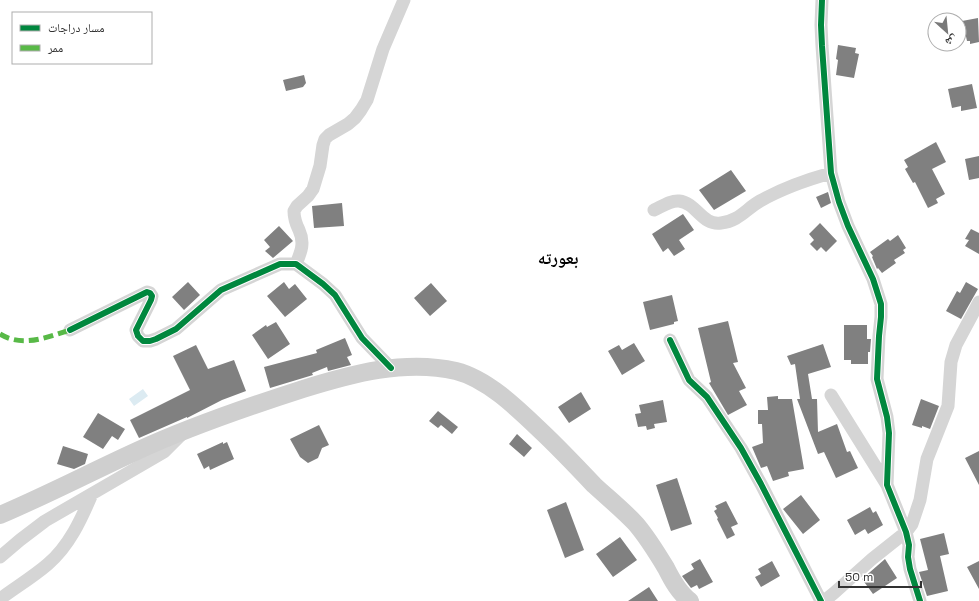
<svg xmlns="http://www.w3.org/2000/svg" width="979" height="601" viewBox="0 0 979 601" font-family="'Space Grotesk','Noto Naskh Arabic',sans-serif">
<rect width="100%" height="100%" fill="#fff"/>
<!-- water -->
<path fill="#dcebf2" d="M 143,389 L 148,396 L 134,406 L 129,399 Z"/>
<!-- building -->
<path fill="#808080" d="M 978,18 L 979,42 L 970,44 L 970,41 L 967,41 L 965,32 L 959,33 L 959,24 L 962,23 L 962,21 Z
M 838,45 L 856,48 L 855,53 L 859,54 L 854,78 L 836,75 L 838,60 L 836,59 Z
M 304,75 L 306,83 L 303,87 L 286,91 L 283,80 Z
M 972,84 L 977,108 L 961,111 L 961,106 L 952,108 L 948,89 Z
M 936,142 L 946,162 L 932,169 L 945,194 L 936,199 L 938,203 L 928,208 L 915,182 L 913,183 L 905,169 L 908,167 L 904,160 Z
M 979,156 L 979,178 L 969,180 L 965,159 Z
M 731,170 L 746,191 L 714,210 L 699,190 Z
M 828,192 L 831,203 L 821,208 L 816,197 Z
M 342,203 L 344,226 L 314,228 L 312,206 Z
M 683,214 L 694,230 L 679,240 L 685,249 L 674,256 L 668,248 L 663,252 L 652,234 Z
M 820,223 L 837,241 L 826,252 L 821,247 L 817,251 L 810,244 L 814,240 L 809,234 Z
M 279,226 L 293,241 L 273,258 L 265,251 L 270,247 L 264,240 Z
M 971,229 L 979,233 L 979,254 L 965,246 L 969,240 L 965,239 Z
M 898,235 L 906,248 L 903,250 L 905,253 L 894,260 L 896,263 L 882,273 L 878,268 L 877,269 L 872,257 L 873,256 L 870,252 L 888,239 L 890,241 Z
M 188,282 L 200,295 L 184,310 L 172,297 Z
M 284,282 L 289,289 L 295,284 L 307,299 L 285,317 L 267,296 Z
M 966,282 L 978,289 L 961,319 L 946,311 L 957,291 L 960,293 Z
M 431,283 L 447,301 L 430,316 L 414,298 Z
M 672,295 L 678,321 L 674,322 L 674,324 L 650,330 L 643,302 Z
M 728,321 L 738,362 L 733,363 L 746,388 L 739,391 L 747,405 L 728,415 L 709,383 L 711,382 L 698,328 Z
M 276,322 L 290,344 L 268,359 L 252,335 L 266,325 L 267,327 Z
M 844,325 L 867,325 L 867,339 L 871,339 L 870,352 L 868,352 L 868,364 L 851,364 L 851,360 L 844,360 Z
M 345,338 L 352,355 L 347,357 L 351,365 L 328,371 L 327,367 L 312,373 L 313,375 L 270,388 L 264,367 L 317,353 L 316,350 Z
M 634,343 L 645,361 L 622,375 L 608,351 L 619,345 L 622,350 Z
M 823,344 L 831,367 L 808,374 L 812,399 L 817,399 L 818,432 L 837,424 L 847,452 L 850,451 L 858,468 L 836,478 L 824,452 L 818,454 L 797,399 L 800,399 L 795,364 L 791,365 L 787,356 Z
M 196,345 L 208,369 L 234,360 L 246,391 L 222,400 L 187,418 L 187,417 L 139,438 L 130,420 L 190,390 L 173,356 Z
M 581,392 L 591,409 L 569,423 L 558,407 Z
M 778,396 L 778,399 L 792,399 L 804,469 L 788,472 L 789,476 L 773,481 L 767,466 L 761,468 L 752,447 L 763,443 L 762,424 L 758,424 L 758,410 L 768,410 L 767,397 Z
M 921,399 L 939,406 L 930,429 L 922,426 L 922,428 L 912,425 Z
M 663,400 L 667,422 L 654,424 L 655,428 L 647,430 L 646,426 L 638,427 L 635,414 L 641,413 L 639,405 Z
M 438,411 L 458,427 L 452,434 L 441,425 L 438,428 L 429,421 Z
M 98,413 L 125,429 L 118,440 L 112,436 L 103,449 L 83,437 Z
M 319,425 L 329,445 L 322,448 L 318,458 L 308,463 L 300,457 L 290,439 Z
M 517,434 L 532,448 L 524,457 L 509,444 Z
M 223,442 L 223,444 L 227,442 L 234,459 L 210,470 L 209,466 L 204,469 L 197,454 Z
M 63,446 L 88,454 L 85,464 L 74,469 L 57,464 Z
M 979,451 L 979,485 L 965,458 Z
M 677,478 L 692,524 L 671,531 L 656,485 Z
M 801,495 L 820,520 L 803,534 L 783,509 Z
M 726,501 L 738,524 L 731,527 L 735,535 L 727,539 L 717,519 L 718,518 L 714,511 L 717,509 L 715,506 Z
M 566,502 L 584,550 L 565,558 L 547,510 Z
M 870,507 L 873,513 L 876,511 L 883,525 L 868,534 L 865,529 L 855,535 L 847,520 Z
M 944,533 L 949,554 L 940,556 L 948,591 L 927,596 L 919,572 L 928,570 L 920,539 Z
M 620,537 L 637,560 L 613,577 L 596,554 Z
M 700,559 L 713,582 L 699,589 L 697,585 L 691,588 L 682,576 L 694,569 L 691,564 Z
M 885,559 L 897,578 L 873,594 L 862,579 Z
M 772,561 L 780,576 L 761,587 L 755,577 L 761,574 L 758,569 Z
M 979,561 L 979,589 L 967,567 Z
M 649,587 L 658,601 L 628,601 Z"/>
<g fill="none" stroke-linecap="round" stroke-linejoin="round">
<!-- minor -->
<path stroke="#d5d5d5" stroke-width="13" d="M 822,0 L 821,25 L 822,46 L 831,173 L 839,202 L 848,226 L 873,279 L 881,304 L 881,317 L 879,336 L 877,379 L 887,417 L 889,433 L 887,485 L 906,532 L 909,545 L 908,557 L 910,569 L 920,601
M 654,210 C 661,207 671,200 679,201 C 697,203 702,226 721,223 C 739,221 746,209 760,201 C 783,188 806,180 831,173
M 296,264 C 301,252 305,243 299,230 C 296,224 294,218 294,211 L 297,206 L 308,196 L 313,189 L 320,166 L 323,145 L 325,139 L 329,135 L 348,124 L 355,118 L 361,110 L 367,100 L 383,49 L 404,0
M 70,330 L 147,292 L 150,293 L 152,296 L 151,300 L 136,330 L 138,336 L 143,341 L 150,341 L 156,339 L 176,329 L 221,290 L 280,264 L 296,264 L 323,284 L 335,295 L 362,338 L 391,368
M 670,340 L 689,380 L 707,397 L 741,448 L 761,484 L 821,601
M 831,395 L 887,485
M 0,557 L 20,540 L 45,521 L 164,452 L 181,435
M 0,599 C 16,587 33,577 48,564 C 69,546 81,520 92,494
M 824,601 L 834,593 L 872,559 L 906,532 L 912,524 L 920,500 L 927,459 L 948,406 L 951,362 L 956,345 L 979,302"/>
<!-- secondary -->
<path stroke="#cfcfcf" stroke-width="18" d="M 0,515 C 47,495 91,472 137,451 C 191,426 247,407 303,389 C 351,374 405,359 456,371 C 488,379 519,410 542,432 C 560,449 577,467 594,485 C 608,498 623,510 636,524 C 647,537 657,553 666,568 C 672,580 679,593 690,601"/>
<!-- quiet -->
<path stroke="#58b947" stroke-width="5" stroke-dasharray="10 5" stroke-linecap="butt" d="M 0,334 C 23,348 47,337 70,330"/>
<defs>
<path id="cycleway" d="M 822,0 L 821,25 L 822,46 L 831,173 L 839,202 L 848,226 L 873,279 L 881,304 L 881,317 L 879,336 L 877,379 L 887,417 L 889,433 L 887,485 L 906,532 L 909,545 L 908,557 L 910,569 L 920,601
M 70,330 L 147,292 L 150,293 L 152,296 L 151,300 L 136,330 L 138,336 L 143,341 L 150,341 L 156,339 L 176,329 L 221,290 L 280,264 L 296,264 L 323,284 L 335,295 L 362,338 L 391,368
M 670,340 L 689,380 L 707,397 L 741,448 L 761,484 L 821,601"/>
</defs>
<!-- cycleway casing -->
<use href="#cycleway" stroke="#fff" stroke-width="8"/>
<!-- cycleway -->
<use href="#cycleway" stroke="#00873e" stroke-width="6"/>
</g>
<g text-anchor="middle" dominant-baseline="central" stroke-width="4" stroke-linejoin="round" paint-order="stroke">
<!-- quarter labels -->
<g font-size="17" font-weight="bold" fill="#000" stroke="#fff">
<text x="558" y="258">بعورته</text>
</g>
</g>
<!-- legend -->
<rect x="12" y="12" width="140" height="52" fill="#ffffff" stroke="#adadad"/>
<rect x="20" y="25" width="20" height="6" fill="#00873e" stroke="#adadad"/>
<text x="48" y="32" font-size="12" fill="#313131">مسار دراجات</text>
<rect x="20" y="45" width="20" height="6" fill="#58b947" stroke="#adadad"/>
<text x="48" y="52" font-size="12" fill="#313131">ممر</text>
<!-- north arrow -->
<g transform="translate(947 32) rotate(153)"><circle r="19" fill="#ffffff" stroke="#adadad"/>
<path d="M0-3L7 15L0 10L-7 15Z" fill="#797979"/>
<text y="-6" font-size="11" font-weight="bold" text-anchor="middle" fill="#313131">ش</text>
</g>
<!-- scale -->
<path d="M839 581v6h82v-6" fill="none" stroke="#313131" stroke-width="2"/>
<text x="845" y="581" font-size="12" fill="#313131" stroke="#ffffff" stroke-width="3" paint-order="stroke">50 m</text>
</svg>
